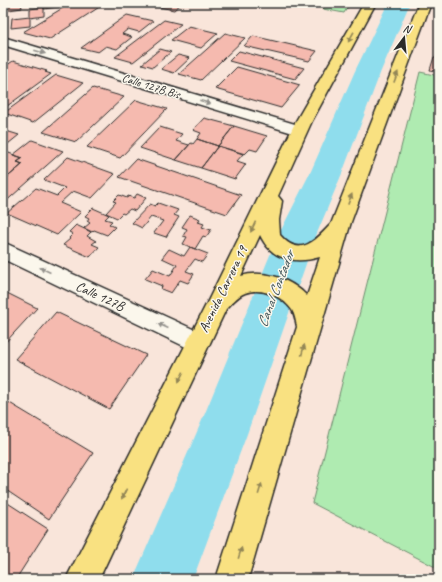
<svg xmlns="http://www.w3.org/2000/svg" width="442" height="582" viewBox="0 0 442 582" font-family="Caveat,sans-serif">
<rect width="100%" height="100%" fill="#f9e5da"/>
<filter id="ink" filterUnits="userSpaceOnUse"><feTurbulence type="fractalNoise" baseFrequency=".025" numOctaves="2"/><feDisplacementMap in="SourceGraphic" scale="8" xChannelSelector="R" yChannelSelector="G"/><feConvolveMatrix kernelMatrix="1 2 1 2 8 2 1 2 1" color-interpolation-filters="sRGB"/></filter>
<g filter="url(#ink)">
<!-- green -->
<path fill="#afebb1" stroke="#6d8b6e" d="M 327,3 L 350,3 L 344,13 L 323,9 Z
M 420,72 L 439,76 L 439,569 L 312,503 Z"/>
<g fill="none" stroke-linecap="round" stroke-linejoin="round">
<!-- river -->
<path fill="#8fdded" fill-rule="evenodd" d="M 388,3 L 410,3 L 381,71 L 343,171 L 315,238 L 247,434 L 193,579 L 133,579 L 203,418 L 277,238 L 311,171 L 355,71 Z"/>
</g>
<!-- building -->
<path fill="#f5baaf" stroke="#2b2b2b" d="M 10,3 L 21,3 L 22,8 L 3,11 L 3,4 Z
M 44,3 L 58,3 L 58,7 L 44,9 Z
M 71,3 L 104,4 L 50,39 L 23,32 Z
M 151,3 L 182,3 L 174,10 L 149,5 Z
M 44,7 L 44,16 L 30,18 L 30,9 Z
M 127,15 L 153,21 L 139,32 L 128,29 L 122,34 L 132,37 L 117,49 L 106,46 L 98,52 L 81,48 Z
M 30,16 L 30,26 L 11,28 L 12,18 Z
M 164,20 L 181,24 L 133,62 L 115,57 Z
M 189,26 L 218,33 L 201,48 L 171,40 Z
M 225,33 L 245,38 L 201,80 L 179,74 Z
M 253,36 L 317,51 L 309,61 L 244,46 Z
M 160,49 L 171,52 L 153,67 L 142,64 Z
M 239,51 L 304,68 L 295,79 L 229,61 Z
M 178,55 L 190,58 L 174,73 L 161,69 Z
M 434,57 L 439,58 L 439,72 L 430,70 Z
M 13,61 L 47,71 L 45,72 L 51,74 L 3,109 L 3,68 Z
M 237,67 L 300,85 L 281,108 L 215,89 Z
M 56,75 L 83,83 L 33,123 L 4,113 Z
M 93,88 L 124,97 L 76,142 L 43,132 Z
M 136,100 L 167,109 L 120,158 L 87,147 Z
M 204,118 L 234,126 L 218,146 L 197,139 L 201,133 L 193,130 Z
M 234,126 L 267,136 L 257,151 L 250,149 L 245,154 L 218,146 Z
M 160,127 L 182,134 L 176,141 L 189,145 L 176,160 L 140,148 Z
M 3,130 L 19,135 L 3,148 Z
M 197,139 L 218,146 L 201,168 L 176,160 L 191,143 L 193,144 Z
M 32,140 L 63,151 L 3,204 L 3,181 L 23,164 L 17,162 L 23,158 L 13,155 Z
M 218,146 L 243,154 L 237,161 L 246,164 L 235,179 L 201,168 Z
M 3,151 L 23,158 L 17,162 L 23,164 L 3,181 Z
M 68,157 L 115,174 L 92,198 L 73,191 L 60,203 L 81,212 L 57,235 L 7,213 L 36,188 L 57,196 L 65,188 L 44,180 Z
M 136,159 L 241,195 L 227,214 L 119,177 Z
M 137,194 L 146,198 L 135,211 L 130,209 L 124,214 L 122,213 L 117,218 L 106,213 L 116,202 L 113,201 L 119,195 L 127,198 L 128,196 L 134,198 Z
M 158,203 L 178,210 L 174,215 L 179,217 L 166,237 L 154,233 L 163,221 L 151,217 L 142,228 L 132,223 L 150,204 L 155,206 Z
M 93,208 L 109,215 L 105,219 L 112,221 L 109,224 L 115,227 L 107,235 L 94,230 L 92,232 L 84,228 L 90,223 L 87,221 L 89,218 L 85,216 Z
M 190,215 L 200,219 L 198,222 L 204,224 L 202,227 L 211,230 L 206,237 L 203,236 L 195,249 L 183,244 L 187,237 L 183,236 L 187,229 L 182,227 Z
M 76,225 L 91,232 L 87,236 L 96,241 L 92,244 L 99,247 L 90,257 L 63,245 L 70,239 L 69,238 L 73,234 L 69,232 Z
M 190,247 L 208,254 L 202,262 L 195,259 L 186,271 L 194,274 L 188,283 L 180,280 L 171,293 L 161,289 L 162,286 L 145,279 L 153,269 L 170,276 L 177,265 L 162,258 L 169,249 L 184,256 Z
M 3,291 L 37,308 L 3,345 Z
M 56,312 L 146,355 L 109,409 L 15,359 Z
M 3,399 L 93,453 L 49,519 L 3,488 Z
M 3,500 L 48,529 L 16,579 L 3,579 Z"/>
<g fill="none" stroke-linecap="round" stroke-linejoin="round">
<defs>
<path id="minor" d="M 3,37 L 305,127 L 307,130 L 305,133 L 299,135 L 293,133 L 3,45 Z
M 3,242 L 206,335 L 210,342 L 206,349 L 198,353 L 190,349 L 3,259 Z"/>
<path id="major" d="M 364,3 L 376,3 L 312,121 L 278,196 L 282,201 L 279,220 L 280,235 C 300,259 316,240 331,224 L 419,3 L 431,3 L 351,222 L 248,579 L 216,579 L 297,327 C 296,322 295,315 292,310 C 282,296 262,287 245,293 C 237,296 232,303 226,309 L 99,579 L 66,579 L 209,299 L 296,121 ZM 260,235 C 272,261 296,264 320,257 L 307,296 C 291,279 264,269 241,276 Z"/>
</defs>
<!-- minor casing -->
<use href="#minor" stroke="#2b2b2b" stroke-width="3"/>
<!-- major casing -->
<use href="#major" stroke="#2b2b2b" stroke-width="3"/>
<!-- minor -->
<use href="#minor" fill="#fbf7ec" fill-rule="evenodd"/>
<!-- major -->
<use href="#major" fill="#f9e181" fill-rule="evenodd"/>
</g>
<!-- one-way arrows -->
<defs><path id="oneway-solid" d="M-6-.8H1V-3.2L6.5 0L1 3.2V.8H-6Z"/></defs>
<g fill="#928656">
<use href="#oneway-solid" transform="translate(351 37) rotate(119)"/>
<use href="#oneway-solid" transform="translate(396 77) rotate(-69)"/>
<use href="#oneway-solid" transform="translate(350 199) rotate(-69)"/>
<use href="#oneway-solid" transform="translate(253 227) rotate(115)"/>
<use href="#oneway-solid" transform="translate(303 350) rotate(-75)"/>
<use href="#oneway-solid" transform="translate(181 377) rotate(116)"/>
<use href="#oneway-solid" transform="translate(260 489) rotate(-73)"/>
<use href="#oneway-solid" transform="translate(124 494) rotate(116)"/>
<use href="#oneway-solid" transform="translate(240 553) rotate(-73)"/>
</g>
<g fill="#93918c">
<use href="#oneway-solid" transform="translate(40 52) rotate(17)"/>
<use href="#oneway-solid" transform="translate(205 102) rotate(17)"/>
<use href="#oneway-solid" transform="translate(45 270) rotate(-155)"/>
<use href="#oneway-solid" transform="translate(163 326) rotate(-155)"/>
</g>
</g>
<g text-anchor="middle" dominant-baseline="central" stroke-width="3" stroke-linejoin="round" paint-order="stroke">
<!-- far-street labels -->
<g font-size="12" fill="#2b2b2b" stroke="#fbf7ec">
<text transform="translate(151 86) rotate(17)">Calle 127B Bis</text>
</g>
<!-- street labels -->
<g font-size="14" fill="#2b2b2b" stroke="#fbf7ec">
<text transform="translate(223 289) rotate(-64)">Avenida Carrera 19</text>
<text transform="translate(100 296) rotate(25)">Calle 127B</text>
</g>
<!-- water labels -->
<g font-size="15" font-style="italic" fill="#44585c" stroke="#fbf7ec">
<text transform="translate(276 289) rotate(-69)">Canal Contador</text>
</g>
</g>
<!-- margin -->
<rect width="442" height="582" fill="none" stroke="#fbf7ec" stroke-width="16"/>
<rect x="8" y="8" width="426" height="566" fill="none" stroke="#2b2b2b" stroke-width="1.5" filter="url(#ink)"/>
<!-- north arrow -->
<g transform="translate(404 38) rotate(16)" stroke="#fbf7ec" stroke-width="3" paint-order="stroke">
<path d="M0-3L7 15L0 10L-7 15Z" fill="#2b2b2b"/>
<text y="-6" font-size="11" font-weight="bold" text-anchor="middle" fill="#2b2b2b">N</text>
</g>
</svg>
